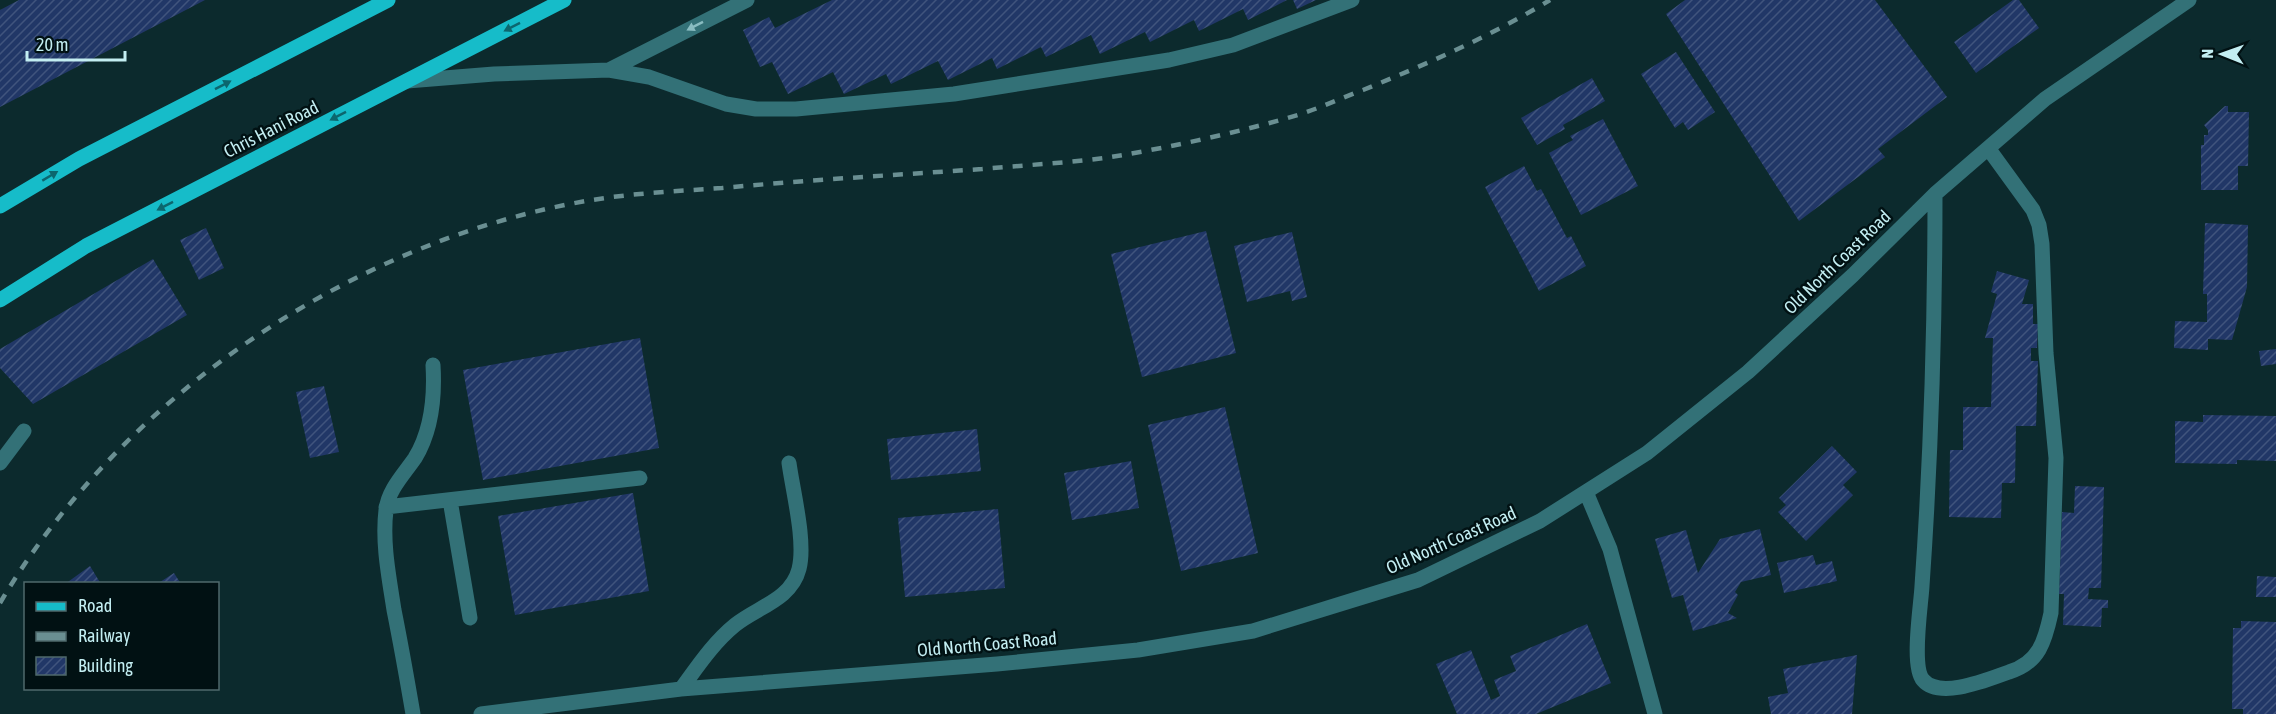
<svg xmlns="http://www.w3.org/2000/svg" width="2276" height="714" viewBox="0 0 2276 714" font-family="'Asap Condensed',sans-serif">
<defs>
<pattern id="building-hatch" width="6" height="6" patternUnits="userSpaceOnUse" patternTransform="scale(1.5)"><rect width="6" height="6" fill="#213767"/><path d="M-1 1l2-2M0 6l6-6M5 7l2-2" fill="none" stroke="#40547d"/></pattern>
</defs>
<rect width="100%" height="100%" fill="#0c2a2d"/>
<!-- building -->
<path fill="url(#building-hatch)" d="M 19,0 L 205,0 L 0,107 L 0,10 Z
M 832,0 L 1287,0 L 1248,20 L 1243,9 L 1199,31 L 1194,20 L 1150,42 L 1145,32 L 1100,54 L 1091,35 L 1046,57 L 1041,47 L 997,69 L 992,58 L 948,80 L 938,61 L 891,84 L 886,74 L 844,94 L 833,72 L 788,94 L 772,62 L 760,67 L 743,30 L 769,17 L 775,28 Z
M 1293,0 L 1316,0 L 1297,9 Z
M 1685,0 L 1875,0 L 1947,97 L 1878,149 L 1885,157 L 1799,221 L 1666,14 Z
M 2013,0 L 2019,0 L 2039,28 L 1976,73 L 1954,42 Z
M 1676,52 L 1715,112 L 1688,130 L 1683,122 L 1675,128 L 1641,74 Z
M 1592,78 L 1605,101 L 1563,125 L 1565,129 L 1537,145 L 1521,118 Z
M 2225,106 L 2228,106 L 2228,112 L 2249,112 L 2248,166 L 2238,166 L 2238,190 L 2201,190 L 2201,145 L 2204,145 L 2204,135 L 2208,135 L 2208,130 L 2204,125 Z
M 1603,119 L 1638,186 L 1581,215 L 1549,153 L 1573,140 L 1570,136 Z
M 1524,166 L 1537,191 L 1541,189 L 1567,238 L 1571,236 L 1586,266 L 1539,291 L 1485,187 Z
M 2205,223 L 2248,225 L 2247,287 L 2232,340 L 2208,339 L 2208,350 L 2174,348 L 2175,321 L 2207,322 L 2207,294 L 2203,294 Z
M 206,228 L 224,268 L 199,280 L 180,240 Z
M 1206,231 L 1236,353 L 1142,377 L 1111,254 Z
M 1292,232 L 1307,297 L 1292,301 L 1290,291 L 1247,302 L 1234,246 Z
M 153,259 L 187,315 L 33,404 L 0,368 L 0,349 Z
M 1997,271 L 2029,280 L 2022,304 L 2033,304 L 2033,324 L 2038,324 L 2037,348 L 2031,348 L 2031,361 L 2038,361 L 2036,426 L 2016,426 L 2015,483 L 2002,483 L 2001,518 L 1949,517 L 1950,450 L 1963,450 L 1963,407 L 1991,407 L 1993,338 L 1985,338 L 1997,294 L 1991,292 Z
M 640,338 L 659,448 L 483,480 L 463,370 Z
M 2276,349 L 2276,364 L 2261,366 L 2259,351 Z
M 324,386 L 339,452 L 310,458 L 296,392 Z
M 1225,407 L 1258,553 L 1181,571 L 1148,425 Z
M 2203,415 L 2276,416 L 2276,461 L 2237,460 L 2237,464 L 2175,463 L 2175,421 L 2203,422 Z
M 977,429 L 981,471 L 891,480 L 887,439 Z
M 1832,446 L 1857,472 L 1843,485 L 1853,495 L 1806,541 L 1778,512 L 1786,505 L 1779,498 Z
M 1131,461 L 1139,508 L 1072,520 L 1064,473 Z
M 2075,486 L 2104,487 L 2101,588 L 2089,588 L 2088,599 L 2108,600 L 2108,608 L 2102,608 L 2101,627 L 2063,625 L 2064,594 L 2059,594 L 2062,512 L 2074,513 Z
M 633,493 L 649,591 L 515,615 L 498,516 Z
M 998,509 L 1005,588 L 905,597 L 898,518 Z
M 1760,529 L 1771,575 L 1741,582 L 1735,592 L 1738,595 L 1728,613 L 1737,618 L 1693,631 L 1683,595 L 1672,598 L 1655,539 L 1686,530 L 1698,573 L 1720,539 Z
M 1813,555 L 1816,565 L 1832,561 L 1837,581 L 1784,593 L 1777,563 Z
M 90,566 L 101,584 L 65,584 Z
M 174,573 L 181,584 L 157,584 Z
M 2257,576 L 2276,577 L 2276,597 L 2256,597 Z
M 2241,621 L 2276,622 L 2276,714 L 2243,714 L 2243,709 L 2232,709 L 2233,628 L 2241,628 Z
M 1587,624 L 1611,683 L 1536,714 L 1457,714 L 1436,664 L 1471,650 L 1491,700 L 1500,696 L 1494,680 L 1516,671 L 1510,656 Z
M 1857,655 L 1852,714 L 1771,714 L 1768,697 L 1788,693 L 1783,669 Z"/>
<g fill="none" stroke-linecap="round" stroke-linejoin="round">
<!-- minor -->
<path stroke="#337177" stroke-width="15" d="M 609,70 L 747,0
M 407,81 L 494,74 L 609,70 L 649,77 L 726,104 L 756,109 L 796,109 L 954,94 L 1169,60 L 1233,45 L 1352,0
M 1935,194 C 1935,325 1931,456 1922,586 C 1921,606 1911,666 1923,680 C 1940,700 1989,679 2009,672 C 2039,663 2045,641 2051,613 L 2056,458 L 2046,353 L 2042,244 L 2039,225 L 2033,210 L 1988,148
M 0,463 L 24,431
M 1586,492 L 1610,549 L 1655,714
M 450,500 L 470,618
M 386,507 L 640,478
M 681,689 C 698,666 713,643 735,625 C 757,607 791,600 799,569 C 806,542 793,492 789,463
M 413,714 C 407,679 401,645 394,610 C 389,577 382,543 386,510 C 388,490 404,474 415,458 C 432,430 435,398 433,365
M 481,714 L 681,689 L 997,664 L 1138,650 L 1253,631 L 1418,580 L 1540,521 L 1647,453 L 1748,372 L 1853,275 L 1935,194 L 2045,99 L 2189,0"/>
<!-- major -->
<path stroke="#16bcc9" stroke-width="15" d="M 0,206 L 79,159 L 388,0
M 0,300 L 86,246 L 564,0"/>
<!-- rail -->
<path stroke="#6a8f92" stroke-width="4.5" stroke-dasharray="10 10" stroke-linecap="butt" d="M 0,603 C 122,396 355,239 592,200 C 635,193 679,191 722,188 C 808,180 895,175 982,169 C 1025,165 1069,163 1111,157 C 1172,147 1240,132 1298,115 C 1320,108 1341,98 1363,90 C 1427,64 1491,36 1550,0"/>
</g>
<!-- one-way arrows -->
<defs><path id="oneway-solid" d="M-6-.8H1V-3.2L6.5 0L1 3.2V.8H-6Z" transform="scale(1.5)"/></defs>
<use fill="#89bcc1" href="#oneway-solid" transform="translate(695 26) rotate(153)"/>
<g fill="#0c666e">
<use href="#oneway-solid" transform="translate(512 27) rotate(153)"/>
<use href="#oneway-solid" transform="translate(223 85) rotate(-27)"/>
<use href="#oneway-solid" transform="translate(338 116) rotate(153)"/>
<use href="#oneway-solid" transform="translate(50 176) rotate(-31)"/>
<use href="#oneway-solid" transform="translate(165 206) rotate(153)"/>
</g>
<g text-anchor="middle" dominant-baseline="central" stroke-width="5" stroke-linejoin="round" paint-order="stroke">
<!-- street labels -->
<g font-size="18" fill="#c3eef2" stroke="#011113">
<text transform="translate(271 129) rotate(-27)">Chris Hani Road</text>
<text transform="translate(1837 262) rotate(-44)">Old North Coast Road</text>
<text transform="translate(1451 540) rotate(-24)">Old North Coast Road</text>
<text transform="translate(987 644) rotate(-5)">Old North Coast Road</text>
</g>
</g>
<!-- legend -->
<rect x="24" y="582" width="195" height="108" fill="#011113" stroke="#4f696c" stroke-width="1.5"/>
<rect x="36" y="602" width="30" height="9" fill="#16bcc9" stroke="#4f696c" stroke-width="1.5"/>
<text x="78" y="612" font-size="18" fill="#c3eef2">Road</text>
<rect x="36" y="632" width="30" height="9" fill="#6a8f92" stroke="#4f696c" stroke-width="1.5"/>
<text x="78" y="642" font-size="18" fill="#c3eef2">Railway</text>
<rect x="36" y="657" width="30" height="18" fill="url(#building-hatch)" stroke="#4f696c" stroke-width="1.5"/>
<text x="78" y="672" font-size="18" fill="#c3eef2">Building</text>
<!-- north arrow -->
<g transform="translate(2222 54) rotate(271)" stroke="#011113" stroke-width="4.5" paint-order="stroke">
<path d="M0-4.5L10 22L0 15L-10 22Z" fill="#c3eef2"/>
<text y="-9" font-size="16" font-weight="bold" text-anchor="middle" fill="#c3eef2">N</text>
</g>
<!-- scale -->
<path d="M27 51v9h98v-9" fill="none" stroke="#c3eef2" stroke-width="3"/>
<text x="36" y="51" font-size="18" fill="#c3eef2" stroke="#011113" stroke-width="4.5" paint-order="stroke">20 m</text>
</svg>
